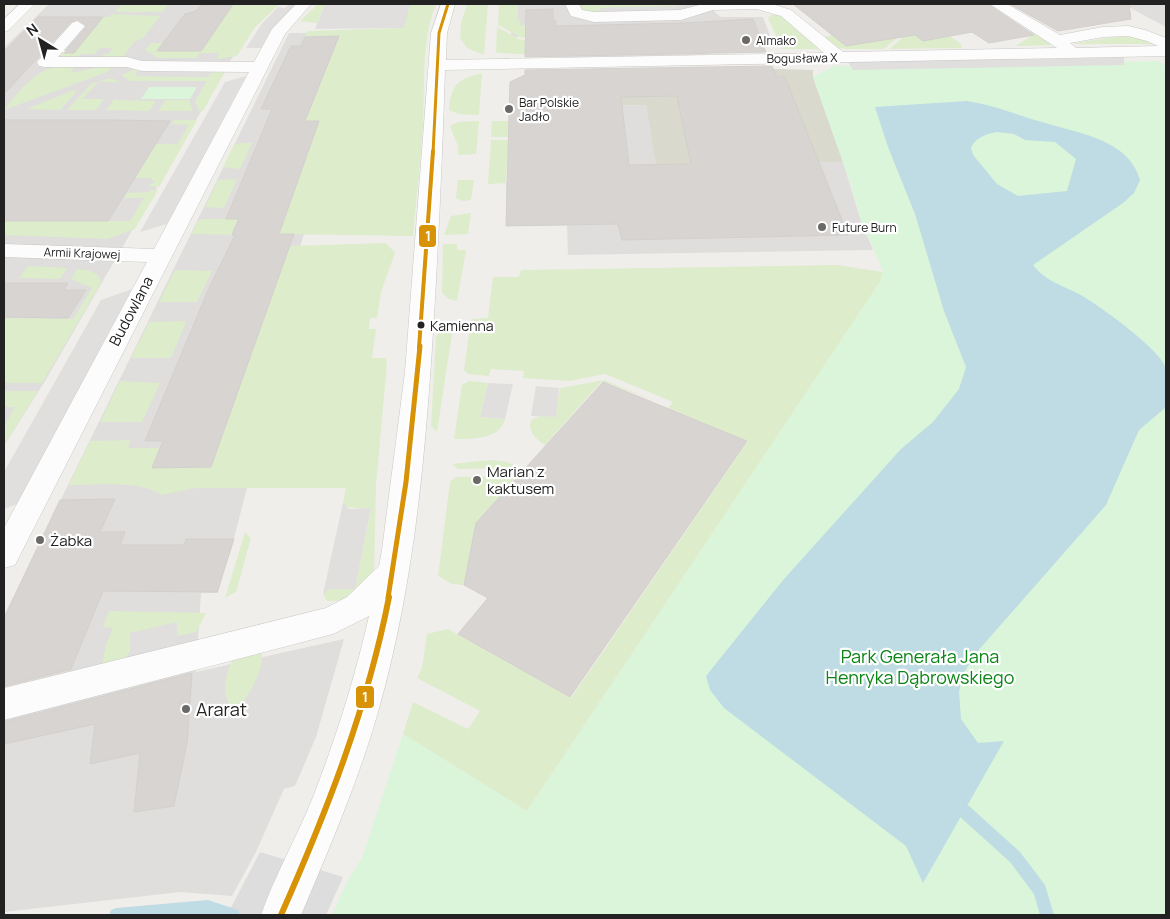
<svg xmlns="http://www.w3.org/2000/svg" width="1170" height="919" viewBox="0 0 1170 919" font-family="Manrope,sans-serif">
<rect width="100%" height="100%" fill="#f0eeeb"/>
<!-- residential -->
<path fill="#dfdedc" d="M 49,4 L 278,4 L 247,35 L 229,63 L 45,381 L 4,446 L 4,48 Z
M 513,4 L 705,4 L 721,17 L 763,17 L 774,46 L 556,36 L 511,37 Z
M 1123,4 L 1166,4 L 1166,27 Z
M 289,33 L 348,33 L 304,234 L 288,285 L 248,484 L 234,538 L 218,593 L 201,593 L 196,672 L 344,639 L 316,737 L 295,786 L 284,789 L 255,854 L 232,896 L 180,892 L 4,912 L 4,616 Z
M 646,105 L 656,166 L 843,162 L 861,221 L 873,250 L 568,255 L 567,225 L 506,226 L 506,182 L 535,181 L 536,156 L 507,157 L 509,113 L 571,112 L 584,106 Z"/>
<!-- construction -->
<path fill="#d9d9cd" d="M 778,69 L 813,70 L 813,77 L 843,162 L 656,166 L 646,105 L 585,106 L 659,72 Z"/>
<!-- grass -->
<path fill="#ddeccb" d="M 122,4 L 169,4 L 162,12 L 115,12 Z
M 234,4 L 280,4 L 255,27 L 237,56 L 216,59 L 220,53 L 200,53 L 196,58 L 158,58 L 145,50 L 151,43 L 173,43 L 167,51 L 202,51 Z
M 318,4 L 325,4 L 317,23 L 300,21 Z
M 410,4 L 436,4 C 421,42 425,85 423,125 C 421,162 416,199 413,236 L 278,234 L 319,121 L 305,121 L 339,37 L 305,37 L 307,31 L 403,28 Z
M 467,4 L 488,4 L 484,55 L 467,48 L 460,38 L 461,23 Z
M 499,4 L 518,4 L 518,20 L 521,20 L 520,25 L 525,25 L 525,35 L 536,35 L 522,38 L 498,25 Z
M 578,4 L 671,4 L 678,6 L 601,8 L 601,14 L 579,9 Z
M 840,4 L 895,4 L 898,37 L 884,49 L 846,49 L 838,48 L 825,37 L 832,35 L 846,46 L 887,39 Z
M 897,4 L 902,4 L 945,33 L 923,41 L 950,36 L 961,44 L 962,48 L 889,49 L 902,38 Z
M 112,14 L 160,16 L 143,38 L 134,42 L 123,57 L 101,57 L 104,54 L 108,54 L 113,48 L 100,48 L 94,54 L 81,54 L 79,57 L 61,56 L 60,54 L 100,24 L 97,25 L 103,17 L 109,17 Z
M 771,15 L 781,15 L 821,49 L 782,49 L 768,18 Z
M 497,27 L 519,39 L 558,47 L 549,55 L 498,53 L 496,52 Z
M 1031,31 L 1053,45 L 1015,46 L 1029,38 Z
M 1129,34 L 1155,44 L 1074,44 L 1077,43 Z
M 57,66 L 75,66 L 70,73 L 105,66 L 112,67 L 107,72 L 4,110 C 16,94 36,70 57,66 Z
M 135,69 L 139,70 L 134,76 L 208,77 L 213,71 L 226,70 L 203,111 L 199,111 L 195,101 L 207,81 L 130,81 L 121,75 Z
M 482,73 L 479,115 L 459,114 L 449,110 C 451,85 457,79 482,73 Z
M 110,78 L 121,82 L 98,82 L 82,99 L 104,99 L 96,110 L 67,110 L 91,84 Z
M 74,90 L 77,91 L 60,110 L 27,109 Z
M 114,100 L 156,101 L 149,111 L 106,110 Z
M 165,100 L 189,100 L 193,111 L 159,111 Z
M 174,120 L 197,120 L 159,187 L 147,186 L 155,182 L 150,178 L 4,178 L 4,144 L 177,144 L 189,125 L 171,124 Z
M 479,121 L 476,154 L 458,155 L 458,146 L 450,126 L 458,122 Z
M 492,121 L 509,121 L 508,137 L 491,137 Z
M 491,140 L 508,140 L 506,183 L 488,184 Z
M 242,143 L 252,143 L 240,169 L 223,167 L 234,145 Z
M 237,179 L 224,208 L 205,207 L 218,180 Z
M 458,180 L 474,180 L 471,200 L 463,201 L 456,198 Z
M 151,190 L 158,190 L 135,229 L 107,239 L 4,235 L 4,221 L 130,221 L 144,198 L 124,198 L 127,193 L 149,192 Z
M 471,213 L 468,234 L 444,235 L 451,216 Z
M 202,219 L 238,219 L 231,235 L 191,234 L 198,221 Z
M 386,243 L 395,253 L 381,292 L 377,318 L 370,318 L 369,329 L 376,329 L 372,358 L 386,358 L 387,364 L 376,485 L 374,578 C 361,590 346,603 327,601 L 323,594 L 330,589 L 355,588 L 371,509 L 345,507 L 343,503 L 346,488 L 195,488 L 161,495 C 143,480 92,485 69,485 L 90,441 L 93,441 L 130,440 L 128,448 L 159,448 L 152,468 L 211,467 L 289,246 Z
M 443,244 L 457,244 L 457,250 L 466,250 L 457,301 L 449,299 L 442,293 Z
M 837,265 L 883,272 L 880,282 L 527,811 L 403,734 L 413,702 L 468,729 L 480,711 L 417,678 L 422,668 L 427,634 L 448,629 L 571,698 L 748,441 L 668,408 L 673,402 L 605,374 L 569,381 L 523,378 L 524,371 L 491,369 L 489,376 L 468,374 L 464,370 L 471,319 L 488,318 L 493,277 L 519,277 L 521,270 Z
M 30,266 L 67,268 L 60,279 L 19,278 L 27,267 Z
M 77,269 C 87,270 100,271 101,283 L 42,383 L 4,383 L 4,318 L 73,319 L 92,288 L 71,279 Z
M 175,270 L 212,271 L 197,302 L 159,302 Z
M 185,321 L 186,322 L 171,358 L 131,358 L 149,322 Z
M 454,321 L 437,432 L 431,426 L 436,337 L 442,328 Z
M 604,380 L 658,402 L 602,381 L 545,445 C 536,440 527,431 531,420 L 541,416 L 555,417 L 560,388 Z
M 120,381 L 160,383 L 142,422 L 100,422 Z
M 469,381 L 488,383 L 480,417 L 505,419 C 500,440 471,439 454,439 L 462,385 Z
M 4,391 L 38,391 L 4,446 L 4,426 L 15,407 L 4,407 Z
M 491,460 L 507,462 L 524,469 L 523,470 L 503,468 L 458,469 L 452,464 Z
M 513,476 L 516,477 L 476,523 L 464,585 L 452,584 L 438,576 L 450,482 L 456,477 Z
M 245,532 L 251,538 L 236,592 L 225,598 Z
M 109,611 L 206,613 L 196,632 L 177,636 L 177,622 L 130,652 L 122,661 L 102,665 L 106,645 L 113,628 L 103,627 Z
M 257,650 L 262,654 C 263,670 252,690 242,703 L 230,705 C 221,691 226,675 232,660 Z"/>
<!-- park -->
<path fill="#daf5da" d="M 1158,61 L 1166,66 L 1166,915 L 332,915 L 350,876 L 362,858 L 403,734 L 527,811 L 880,282 L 883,271 L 861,221 L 852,188 L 813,77 L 834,66 Z
M 149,87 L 197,87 L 190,99 L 141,99 Z"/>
<!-- parking -->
<path fill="#e0dfde" d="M 289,4 L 296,4 L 270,32 L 261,48 L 246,48 L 261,25 L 278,7 L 285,8 Z
M 325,4 L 410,4 L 404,28 L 315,29 Z
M 678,6 L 680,11 L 601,14 L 600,8 Z
M 703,53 L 709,55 L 563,58 L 567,55 Z
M 1124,57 L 1124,65 L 853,70 L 848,62 Z
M 139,70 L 212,70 L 208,77 L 134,76 Z
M 246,76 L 167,224 L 140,232 L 225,82 Z
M 132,289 L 17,504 L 4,509 L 4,472 L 101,300 Z
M 488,383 L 513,384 L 505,419 L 480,417 Z
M 536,386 L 559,388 L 556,417 L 531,416 Z
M 343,503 L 349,509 L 371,508 L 355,589 L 330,589 L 323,594 Z
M 177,622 L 177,648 L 122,661 L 130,652 L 130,633 Z"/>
<!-- water -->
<path fill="#bfdbe3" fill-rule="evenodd" d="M 967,101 C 993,105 1017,115 1042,122 C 1077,133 1129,139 1140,180 L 1134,193 L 1123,203 L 1033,265 C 1044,280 1063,286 1079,294 C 1097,304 1162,350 1166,369 C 1169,380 1166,393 1166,404 L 1165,408 L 1139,430 L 1106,505 L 976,653 L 962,676 L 959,692 L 961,719 L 978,743 L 1004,741 L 923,883 L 906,846 L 724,708 L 710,690 L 706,676 L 784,579 L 901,449 L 933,422 L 959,389 L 966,367 L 944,311 L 915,214 L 888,147 L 875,107 ZM 997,132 L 1014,134 L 1025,140 L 1055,142 L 1076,159 L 1067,191 L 1018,196 L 997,184 L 973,155 L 971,148 C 975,137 987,134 997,132 Z"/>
<!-- pier -->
<path fill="#dedddd" d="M 260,852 L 343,877 L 326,915 L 227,915 Z"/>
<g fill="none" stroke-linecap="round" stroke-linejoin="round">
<!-- stream -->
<path fill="#bfdbe3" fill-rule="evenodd" d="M 964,804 L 969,806 L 1020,852 L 1045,885 L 1054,915 L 1040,915 L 1034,894 L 1010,862 L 959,816 L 957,811 L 959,806 Z
M 208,900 L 238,910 L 240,915 L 109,915 L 111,910 L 116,908 Z"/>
</g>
<!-- building -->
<path fill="#d7d4d2" stroke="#d3d0cc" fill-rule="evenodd" d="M 202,4 L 233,4 L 201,51 L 157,51 L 185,14 L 196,11 Z
M 793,4 L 988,4 L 1034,35 L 989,43 L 972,32 L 923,41 L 915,35 L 846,46 Z
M 1010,4 L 1129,4 L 1131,19 L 1058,31 Z
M 553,9 L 553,21 L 556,21 L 556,26 L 684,23 L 753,19 L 766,52 L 525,57 L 526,10 Z
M 38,17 L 103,17 L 74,53 L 64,53 L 87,26 L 78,19 L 71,22 L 4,94 L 4,52 Z
M 339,36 L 305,121 L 319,121 L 279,234 L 294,234 L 211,467 L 152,468 L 163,441 L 145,441 L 209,288 L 235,235 L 232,235 L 239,219 L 226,219 L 272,109 L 261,109 L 291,46 L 301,46 L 305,37 Z
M 772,66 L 777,77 L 785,77 L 848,235 L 622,240 L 618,224 L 506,226 L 510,82 L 525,75 L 525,70 ZM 677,96 L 691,164 L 629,165 L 621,97 Z
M 4,120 L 115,120 L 170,121 L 108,221 L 4,221 Z
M 4,283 L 68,283 L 64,290 L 86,290 L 68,318 L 4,317 Z
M 603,382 L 747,441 L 570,697 L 458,634 L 488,598 L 464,585 L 476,523 Z
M 115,499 L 100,532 L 125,532 L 120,545 L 184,545 L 186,539 L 234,539 L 217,592 L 103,591 L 71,669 L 4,686 L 4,618 L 60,500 Z
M 192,673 L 187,743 L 174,806 L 134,812 L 140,753 L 90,764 L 95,724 L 4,744 L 4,722 Z"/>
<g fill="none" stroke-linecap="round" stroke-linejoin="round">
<defs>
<path id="minor" d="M 20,4 L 35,4 L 9,30 L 4,32 L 4,19 Z
M 296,4 L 311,4 L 285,34 L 15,565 L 4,568 L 4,528 L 147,262 L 4,257 L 4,244 L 154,249 L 249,72 L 142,71 L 127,67 L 45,67 L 39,66 L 37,62 L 72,23 L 77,21 L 85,26 L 58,57 L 127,57 L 142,61 L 254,62 L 272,29 Z
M 441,4 L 455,4 L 447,33 L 446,60 L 824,53 L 781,16 L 757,9 L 713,10 L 681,20 L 594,22 L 571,16 L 565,4 L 579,4 L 582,10 L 594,12 L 680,10 L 703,4 L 772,4 L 791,10 L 843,52 L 1057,48 L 990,4 L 1007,4 L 1060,35 L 1103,27 L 1128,26 L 1145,30 L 1166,38 L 1166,56 L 445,70 C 442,163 438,255 432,348 C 424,471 412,593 378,712 C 358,782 329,849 301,915 L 261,915 C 275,875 297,837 313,797 C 336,738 355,678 369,616 L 333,634 L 4,720 L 4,688 L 326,608 L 347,597 L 379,566 L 382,550 L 405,372 L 431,33 ZM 1128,36 L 1147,41 L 1158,46 L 1076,48 L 1070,43 L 1103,37 Z"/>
</defs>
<!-- minor casing -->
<use href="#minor" stroke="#c9c8c7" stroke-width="1"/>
<!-- minor -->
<use href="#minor" fill="#fdfcfc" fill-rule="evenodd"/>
<defs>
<path id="bus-1-far3" d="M 433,153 L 439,33 L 448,4"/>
<path id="bus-1-far2" d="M 419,348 L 433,151"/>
<path id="bus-1-far1" d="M 388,598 L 406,482 L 420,346"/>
<path id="bus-1" d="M 281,915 C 327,811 367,709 389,597"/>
</defs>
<!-- bus-1-far3 casing -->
<use href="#bus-1-far3" stroke="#fff" stroke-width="5.5"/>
<!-- bus-1-far2 casing -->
<use href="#bus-1-far2" stroke="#fff" stroke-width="7"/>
<!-- bus-1-far1 casing -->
<use href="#bus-1-far1" stroke="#fff" stroke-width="9"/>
<!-- bus-1 casing -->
<use href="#bus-1" stroke="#fff" stroke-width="10"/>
<!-- bus-1-far3 -->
<use href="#bus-1-far3" stroke="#d79205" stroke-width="3"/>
<!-- bus-1-far2 -->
<use href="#bus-1-far2" stroke="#d79205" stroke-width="4"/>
<!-- bus-1-far1 -->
<use href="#bus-1-far1" stroke="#d79205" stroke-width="5"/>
<!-- bus-1 -->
<use href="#bus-1" stroke="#d79205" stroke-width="6"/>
</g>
<!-- markers -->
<g fill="#6a6968" stroke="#fff" stroke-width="2">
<circle cx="746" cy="40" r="5"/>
<circle cx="509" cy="109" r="5"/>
<circle cx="822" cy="227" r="5"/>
<circle cx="477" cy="480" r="5"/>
<circle cx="40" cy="540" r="5"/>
<circle cx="186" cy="709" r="5"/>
</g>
<circle fill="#222" stroke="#fff" stroke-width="2" cx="421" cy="325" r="4.5"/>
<g text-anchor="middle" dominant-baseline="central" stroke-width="4.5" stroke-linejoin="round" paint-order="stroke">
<!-- far-poi labels -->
<g font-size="12" fill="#222" stroke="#fff" text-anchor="start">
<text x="756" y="40">Almako</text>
<text x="519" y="102">Bar Polskie<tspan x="519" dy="14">Jadło</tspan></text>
<text x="832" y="227">Future Burn</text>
</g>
<!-- far-street labels -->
<g font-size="12" fill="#222" stroke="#fff">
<text transform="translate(802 58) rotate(-1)">Bogusława X</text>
<text transform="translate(82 253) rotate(2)">Armii Krajowej</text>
</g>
<!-- bus labels -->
<g font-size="14" fill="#222" stroke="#fff" text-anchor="start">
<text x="430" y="325">Kamienna</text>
</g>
<!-- street labels -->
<g font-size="15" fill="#222" stroke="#fff">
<text transform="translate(131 311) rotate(-62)">Budowlana</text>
</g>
<!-- poi labels -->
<g font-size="15" fill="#222" stroke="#fff" text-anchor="start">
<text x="487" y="471">Marian z<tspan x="487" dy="17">kaktusem</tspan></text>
<text x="50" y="540">Żabka</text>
</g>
<!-- near-park labels -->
<g font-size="18" fill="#0c8416" stroke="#fff">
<text x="920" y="656">Park Generała Jana<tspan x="920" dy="21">Henryka Dąbrowskiego</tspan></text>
</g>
<!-- near-poi labels -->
<g font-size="18" fill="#222" stroke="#fff" text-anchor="start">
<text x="196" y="709">Ararat</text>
</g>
</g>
<g stroke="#fff" stroke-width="2">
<rect x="418" y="224" width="19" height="24" rx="5" fill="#d79205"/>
<rect x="355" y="685" width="20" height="24" rx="5" fill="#d79205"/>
</g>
<g font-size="14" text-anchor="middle" font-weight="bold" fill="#fff">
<text x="428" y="241">1</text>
<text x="365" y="702">1</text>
</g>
<!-- border -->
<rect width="1170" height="919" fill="none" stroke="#222222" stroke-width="10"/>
<!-- north arrow -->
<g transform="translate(40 40) rotate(323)" stroke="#ffffff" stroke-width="4" paint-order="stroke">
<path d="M0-4L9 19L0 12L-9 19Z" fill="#222222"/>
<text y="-8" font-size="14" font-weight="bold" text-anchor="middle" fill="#222222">N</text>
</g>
</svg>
